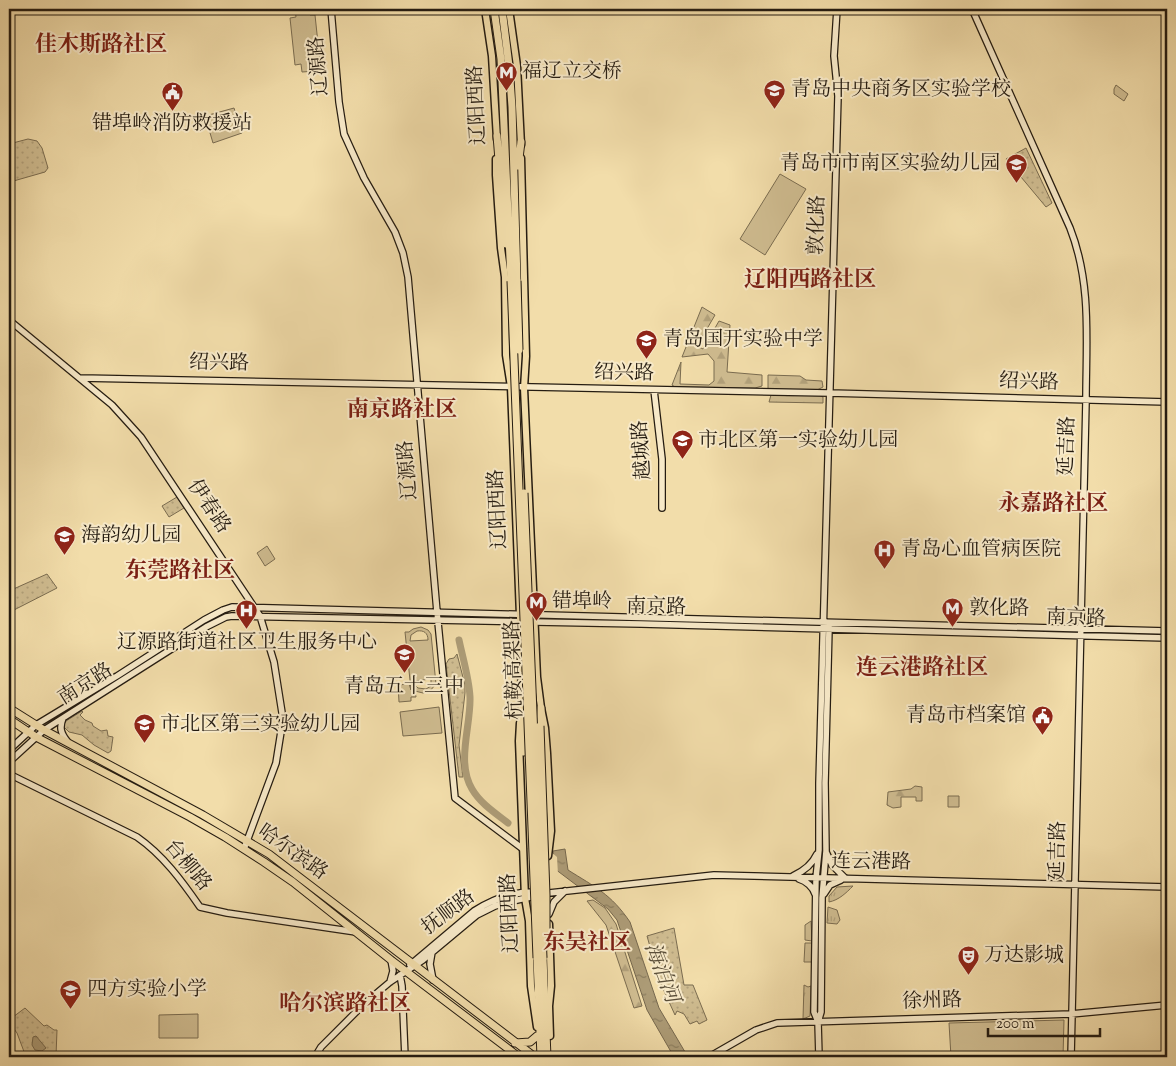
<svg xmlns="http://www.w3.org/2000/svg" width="1176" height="1066" viewBox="0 0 1176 1066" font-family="'Sorts Mill Goudy','Noto Serif SC',serif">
<defs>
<pattern id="grass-tufts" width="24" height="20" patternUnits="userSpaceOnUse" patternTransform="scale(1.25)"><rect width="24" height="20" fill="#cfbc90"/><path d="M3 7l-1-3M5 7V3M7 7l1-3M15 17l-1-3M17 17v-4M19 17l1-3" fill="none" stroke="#b2a17b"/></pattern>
<pattern id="forest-firs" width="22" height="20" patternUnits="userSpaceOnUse" patternTransform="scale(1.25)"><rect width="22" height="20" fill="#cfbc90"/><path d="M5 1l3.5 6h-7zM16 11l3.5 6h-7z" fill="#b2a17b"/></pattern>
<pattern id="park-dots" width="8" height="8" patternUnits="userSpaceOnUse" patternTransform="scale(1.25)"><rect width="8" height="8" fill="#cfbc90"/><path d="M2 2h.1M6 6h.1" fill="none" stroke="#b2a17b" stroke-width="1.8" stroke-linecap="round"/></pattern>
<pattern id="water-ripples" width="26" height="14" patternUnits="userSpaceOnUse" patternTransform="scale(1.25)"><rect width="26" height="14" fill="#ac9b76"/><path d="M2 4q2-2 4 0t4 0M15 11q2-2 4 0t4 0" fill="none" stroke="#8c7e5f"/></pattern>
</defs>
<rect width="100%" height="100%" fill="#f2ddaa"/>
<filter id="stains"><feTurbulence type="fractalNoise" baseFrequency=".004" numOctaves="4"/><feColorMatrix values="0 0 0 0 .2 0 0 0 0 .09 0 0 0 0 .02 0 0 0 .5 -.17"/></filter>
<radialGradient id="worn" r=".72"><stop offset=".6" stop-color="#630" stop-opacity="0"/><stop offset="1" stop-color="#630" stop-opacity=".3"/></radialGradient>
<!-- grass -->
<path fill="url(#grass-tufts)" stroke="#7a6c50" d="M 853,886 C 846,893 839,900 829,902 L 829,896 L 837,887 Z
M 828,907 L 837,910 L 840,920 L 837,924 L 827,923 Z
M 811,921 L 812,941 L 805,940 L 805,925 Z
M 805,943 L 812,943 L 812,962 L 804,962 Z
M 804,985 L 808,987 L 811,986 L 810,1016 L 803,1019 Z"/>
<!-- forest -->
<path fill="url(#forest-firs)" stroke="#7a6c50" d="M 702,307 L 715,315 L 697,346 L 703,349 L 719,321 L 730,325 L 727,372 L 762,375 L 762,386 L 755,388 L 675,387 L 672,385 L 681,362 L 680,384 L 709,385 L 714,381 L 714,361 L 708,354 L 682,357 Z
M 768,375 L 800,376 L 806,380 L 822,381 L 823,387 L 817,390 L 768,389 Z
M 771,395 L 819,395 L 823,397 L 823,403 L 769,402 Z
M 915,786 L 922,787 L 922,801 L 916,801 L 916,797 L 901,797 L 901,807 L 893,808 L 887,805 L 888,792 L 911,789 Z
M 593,900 L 605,908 L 616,924 L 642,1006 L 634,1008 L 606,925 L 587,901 Z"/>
<!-- park -->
<path fill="url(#park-dots)" stroke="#7a6c50" d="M 28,139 L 37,141 L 42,148 L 48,168 L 45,172 L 10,182 L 9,144 Z
M 1026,148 L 1052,203 L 1046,207 L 1006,159 Z
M 177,497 L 184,508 L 169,517 L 162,506 Z
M 47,574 L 57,588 L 12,611 L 9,602 L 9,591 Z
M 457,654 L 465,685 L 465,693 L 459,745 L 463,777 L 459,777 L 446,664 L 449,659 L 454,658 Z
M 82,711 L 83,712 L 80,715 L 85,720 L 92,723 L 93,726 L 101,731 L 107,730 L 108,736 L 113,737 L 111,751 L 108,753 L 94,745 L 82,735 L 69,732 L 63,726 L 66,721 Z
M 674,928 L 684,985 L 693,985 L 707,1020 L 699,1024 L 697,1021 L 690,1024 L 684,1014 L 677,1011 L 675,1015 L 660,982 L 647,936 Z
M 25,1008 L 44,1026 L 47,1025 L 54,1030 L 57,1030 L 56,1056 L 66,1057 L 26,1057 L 17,1033 L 9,1022 L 9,1020 Z"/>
<!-- pitch -->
<path fill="#cfbc90" stroke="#7a6c50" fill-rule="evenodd" d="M 295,9 L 309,9 L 310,15 L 315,15 L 320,62 L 315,63 L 316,71 L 302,72 L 301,64 L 295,65 L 290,18 L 296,17 Z
M 1116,85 L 1128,94 L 1124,101 L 1114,94 L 1114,89 Z
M 234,108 L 242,133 L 213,143 L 205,116 Z
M 780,174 L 806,189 L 765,255 L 740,239 Z
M 267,546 L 275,559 L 265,566 L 257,553 Z
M 421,627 L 428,630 L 431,634 L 436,684 L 429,692 L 423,693 L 415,691 L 416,697 L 411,697 L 411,701 L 399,702 L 398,685 L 409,684 L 411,690 L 405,632 L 409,632 L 413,629 ZM 417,631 C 424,630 428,633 428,640 L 410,641 L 411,635 ZM 431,679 L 431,686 L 426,689 L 418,688 L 414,684 L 414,681 Z
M 439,707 L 442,733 L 403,736 L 400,712 Z
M 948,796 L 959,796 L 959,807 L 948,807 Z
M 198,1014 L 198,1038 L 159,1038 L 159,1015 Z
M 1064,1020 L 1063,1057 L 951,1057 L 949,1023 Z"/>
<!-- water -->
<path fill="url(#water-ripples)" stroke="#76684e" d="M 565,849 L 568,870 C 595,887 611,894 630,922 L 659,1008 L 688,1057 L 674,1057 L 647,1010 L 617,920 L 608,909 L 555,869 L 553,851 Z
M 36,1036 L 46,1048 L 42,1051 L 35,1050 L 32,1045 L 33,1037 Z"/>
<!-- pier -->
<path fill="#f2ddaa" d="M 551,852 L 557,857 L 558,875 L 552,870 Z"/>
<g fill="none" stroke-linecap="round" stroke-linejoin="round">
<!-- river -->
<path stroke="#ac9b76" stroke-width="7" d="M 459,640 C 463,659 469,678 470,697 C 471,726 456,762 472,789 C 480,803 495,813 508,823"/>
<defs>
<path id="secondary" d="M 331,9 L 339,102 L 344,134 L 364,178 L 395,232 L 403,253 L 408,277 L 437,612 L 455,798 L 523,849
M 972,9 L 1070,228 C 1092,284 1086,341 1086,401 L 1071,1057
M 9,320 L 112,405 L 141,437 L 260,616 L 274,662 L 283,719 L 276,763 L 244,849
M 80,378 L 829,393 L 1167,402
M 654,390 L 662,459 L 662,508
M 63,718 C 59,728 61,733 67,741
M 9,750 L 36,725 L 117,676 L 204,620 L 223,610 L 232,607 L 1167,631
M 9,762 L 44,730 L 206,627 L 226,617 L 232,616 L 641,624 L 1167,638
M 9,774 L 137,837 C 163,855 182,881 200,907 L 227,913 L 356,932
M 826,852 L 832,865 L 845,878
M 793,876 C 804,871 812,865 817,854
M 799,879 C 806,881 813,887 815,894
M 824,894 L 830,885 L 841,880
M 549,914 L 554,902 L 565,891
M 432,952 L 430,964 L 433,980
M 410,965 L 474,911 C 493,899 514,891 537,892
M 400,975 L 402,986 L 405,1057
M 390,982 L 393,971 L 391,960
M 818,1022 L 814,1012 L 816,878 L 819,850 L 819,783 L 838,96 L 834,56 L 837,9
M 315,1057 L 321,1047 L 365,1003 L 390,982 L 423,960 L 477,915 L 495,906 L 508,902 L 549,893 L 714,875 L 1167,887
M 709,1057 L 756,1030 L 777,1023 L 1071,1014 L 1167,1005
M 819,1057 L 818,1022 L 821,1012 L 822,898 L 826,851 L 825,783 L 829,628 L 827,626"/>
<path id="primary" d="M 485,9 L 492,56 L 497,139
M 509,9 L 517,66 L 521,145
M 868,9 L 903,9
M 521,158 L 526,356 L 524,388 L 537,677 L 541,708 L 545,728 L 547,753 L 551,831 L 548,856
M 496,159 L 496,175 L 501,248 L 505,277 L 506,355 L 511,387 L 520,616 L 522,708
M 520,723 L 519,741 L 525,898 L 529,921 L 531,986 L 537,1027
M 549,924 L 551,986 L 549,1006 L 550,1036"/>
<path id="highway" d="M 494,9 L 501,59 L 511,281
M 502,9 L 509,66 L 512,107 L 517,281
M 497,136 L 506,244
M 518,166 L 521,142
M 522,705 L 524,752
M 9,708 L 44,730 L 203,815 L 269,854 L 535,1057
M 9,719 L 36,737 L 190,817 L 225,837 L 264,862 L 293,882 L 391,960 L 519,1057
M 540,726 L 541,708
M 537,958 L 541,1057
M 543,958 L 547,1057
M 515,1043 L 530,1042 L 537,1036"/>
</defs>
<!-- secondary casing -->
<use href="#secondary" stroke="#251c11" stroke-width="8"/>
<!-- primary casing -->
<use href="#primary" stroke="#251c11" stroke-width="9"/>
<!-- highway casing -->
<use href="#highway" stroke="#251c11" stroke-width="9"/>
<!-- secondary -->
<use href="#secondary" stroke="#f7e9c8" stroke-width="5.5"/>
<!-- primary -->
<use href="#primary" stroke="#f2ddaa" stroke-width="6"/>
<!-- highway -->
<use href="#highway" stroke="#f2ddaa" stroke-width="7"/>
<defs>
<path id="highway-bridge" d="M 511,281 L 537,958
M 517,281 L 519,350
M 524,493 L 543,958
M 540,726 L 546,895 L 546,930"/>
</defs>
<!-- highway-bridge casing -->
<use href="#highway-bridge" stroke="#251c11" stroke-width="9" stroke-linecap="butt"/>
<!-- highway-bridge -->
<use href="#highway-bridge" stroke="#f2ddaa" stroke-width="7"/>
</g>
<!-- icons -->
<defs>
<symbol id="metro-pin" viewBox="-11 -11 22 30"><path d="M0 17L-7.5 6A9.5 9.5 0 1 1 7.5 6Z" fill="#8f2418" stroke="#f7e9c8"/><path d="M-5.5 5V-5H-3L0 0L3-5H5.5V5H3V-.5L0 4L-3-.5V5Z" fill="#fff"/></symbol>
<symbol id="school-pin" viewBox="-11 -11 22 30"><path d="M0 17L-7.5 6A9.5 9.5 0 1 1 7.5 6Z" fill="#8f2418" stroke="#f7e9c8"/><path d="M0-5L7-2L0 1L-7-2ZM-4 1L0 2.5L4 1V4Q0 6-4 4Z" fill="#fff"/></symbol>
<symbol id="civic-pin" viewBox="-11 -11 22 30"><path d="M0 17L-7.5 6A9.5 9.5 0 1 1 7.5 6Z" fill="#8f2418" stroke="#f7e9c8"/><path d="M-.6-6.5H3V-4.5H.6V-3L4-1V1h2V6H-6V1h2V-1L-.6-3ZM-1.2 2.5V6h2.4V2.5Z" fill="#fff"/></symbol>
<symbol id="hospital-pin" viewBox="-11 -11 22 30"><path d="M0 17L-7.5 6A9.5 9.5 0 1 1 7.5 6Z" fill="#8f2418" stroke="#f7e9c8"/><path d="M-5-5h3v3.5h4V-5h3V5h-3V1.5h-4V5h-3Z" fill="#fff"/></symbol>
<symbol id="theatre-pin" viewBox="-11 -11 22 30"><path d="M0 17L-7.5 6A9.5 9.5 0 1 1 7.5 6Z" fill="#8f2418" stroke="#f7e9c8"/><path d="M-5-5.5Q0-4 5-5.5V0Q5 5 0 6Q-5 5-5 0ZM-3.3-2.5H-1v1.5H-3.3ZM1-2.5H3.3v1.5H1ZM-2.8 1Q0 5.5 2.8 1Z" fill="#fff"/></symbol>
</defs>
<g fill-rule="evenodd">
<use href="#metro-pin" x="494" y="60" width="25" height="34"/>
<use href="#school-pin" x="762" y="78" width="25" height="34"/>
<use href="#civic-pin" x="160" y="80" width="25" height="34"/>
<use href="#school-pin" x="1004" y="152" width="25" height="34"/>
<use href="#school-pin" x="634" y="328" width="25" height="34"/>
<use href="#school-pin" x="670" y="428" width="25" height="34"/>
<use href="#school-pin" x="52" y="524" width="25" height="34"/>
<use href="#hospital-pin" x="872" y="538" width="25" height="34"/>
<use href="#metro-pin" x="524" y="590" width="25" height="34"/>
<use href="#metro-pin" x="940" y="596" width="25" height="34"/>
<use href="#hospital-pin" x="234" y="598" width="25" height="34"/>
<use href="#school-pin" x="392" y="642" width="25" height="34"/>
<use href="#civic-pin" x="1030" y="704" width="25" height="34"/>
<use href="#school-pin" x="132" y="712" width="25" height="34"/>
<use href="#theatre-pin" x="956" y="944" width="25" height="34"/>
<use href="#school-pin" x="58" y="978" width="25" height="34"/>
</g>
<g text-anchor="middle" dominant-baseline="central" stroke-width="4" stroke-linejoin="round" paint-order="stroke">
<!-- street labels -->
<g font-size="20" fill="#251c11" stroke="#f7e9c8">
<text transform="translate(320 66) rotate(-95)">辽源路</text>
<text transform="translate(478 105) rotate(-93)">辽阳西路</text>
<text transform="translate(818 225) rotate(-88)">敦化路</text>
<text transform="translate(219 364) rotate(1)">绍兴路</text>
<text transform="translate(624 374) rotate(1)">绍兴路</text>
<text transform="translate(1029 383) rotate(2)">绍兴路</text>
<text transform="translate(1068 446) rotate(-88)">延吉路</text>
<text transform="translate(643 450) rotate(-94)">越城路</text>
<text transform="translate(409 470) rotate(-95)">辽源路</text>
<text transform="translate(208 507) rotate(56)">伊春路</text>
<text transform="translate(499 509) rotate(-93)">辽阳西路</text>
<text transform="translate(656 608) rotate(1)">南京路</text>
<text transform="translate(1076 619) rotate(2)">南京路</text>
<text transform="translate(515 670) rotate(-92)">杭鞍高架路</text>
<text transform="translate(86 685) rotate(-32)">南京路</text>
<text transform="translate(1059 851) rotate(-89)">延吉路</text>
<text transform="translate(292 853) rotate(35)">哈尔滨路</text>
<text transform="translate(871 863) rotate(1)">连云港路</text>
<text transform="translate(187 866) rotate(50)">台柳路</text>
<text transform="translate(449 913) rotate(-37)">抚顺路</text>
<text transform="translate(511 913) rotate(-93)">辽阳西路</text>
<text transform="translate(932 1002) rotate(-2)">徐州路</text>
</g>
<!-- poi labels -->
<g font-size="20" fill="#251c11" stroke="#f7e9c8" text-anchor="start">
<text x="522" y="72">福辽立交桥</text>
<text x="791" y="90">青岛中央商务区实验学校</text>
<text x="172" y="124" text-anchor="middle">错埠岭消防救援站</text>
<text x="1000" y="164" text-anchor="end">青岛市市南区实验幼儿园</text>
<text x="663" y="340">青岛国开实验中学</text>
<text x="698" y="441">市北区第一实验幼儿园</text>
<text x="81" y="536">海韵幼儿园</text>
<text x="901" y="550">青岛心血管病医院</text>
<text x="552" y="602">错埠岭</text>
<text x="969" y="609">敦化路</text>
<text x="247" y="643" text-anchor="middle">辽源路街道社区卫生服务中心</text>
<text x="404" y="687" text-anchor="middle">青岛五十三中</text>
<text x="1026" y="716" text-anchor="end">青岛市档案馆</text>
<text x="160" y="725">市北区第三实验幼儿园</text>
<text x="984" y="956">万达影城</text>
<text x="87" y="990">四方实验小学</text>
</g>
<!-- water labels -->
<g font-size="21" font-style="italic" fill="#5b4f39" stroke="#f7e9c8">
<text transform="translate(661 973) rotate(69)">海泊河</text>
</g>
<!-- quarter labels -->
<g font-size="22" font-weight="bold" fill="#7a1f14" stroke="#f7e9c8">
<text x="101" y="46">佳木斯路社区</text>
<text x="810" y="281">辽阳西路社区</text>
<text x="402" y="411">南京路社区</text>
<text x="1053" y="505">永嘉路社区</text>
<text x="180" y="572">东莞路社区</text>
<text x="922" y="669">连云港路社区</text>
<text x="587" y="944">东吴社区</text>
<text x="345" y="1005">哈尔滨路社区</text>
</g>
</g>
<!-- margin -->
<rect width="1176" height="1066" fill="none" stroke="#f2ddaa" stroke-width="30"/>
<rect x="10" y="10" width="1156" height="1046" fill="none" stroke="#251c11" stroke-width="2.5"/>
<rect x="15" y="15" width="1146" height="1036" fill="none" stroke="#251c11"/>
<!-- scale -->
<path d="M988 1028v8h112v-8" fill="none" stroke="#251c11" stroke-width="2.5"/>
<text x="996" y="1028" font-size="15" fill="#251c11" stroke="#f7e9c8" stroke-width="4" paint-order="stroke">200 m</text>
<rect width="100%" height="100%" filter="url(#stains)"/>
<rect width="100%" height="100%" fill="url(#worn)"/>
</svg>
